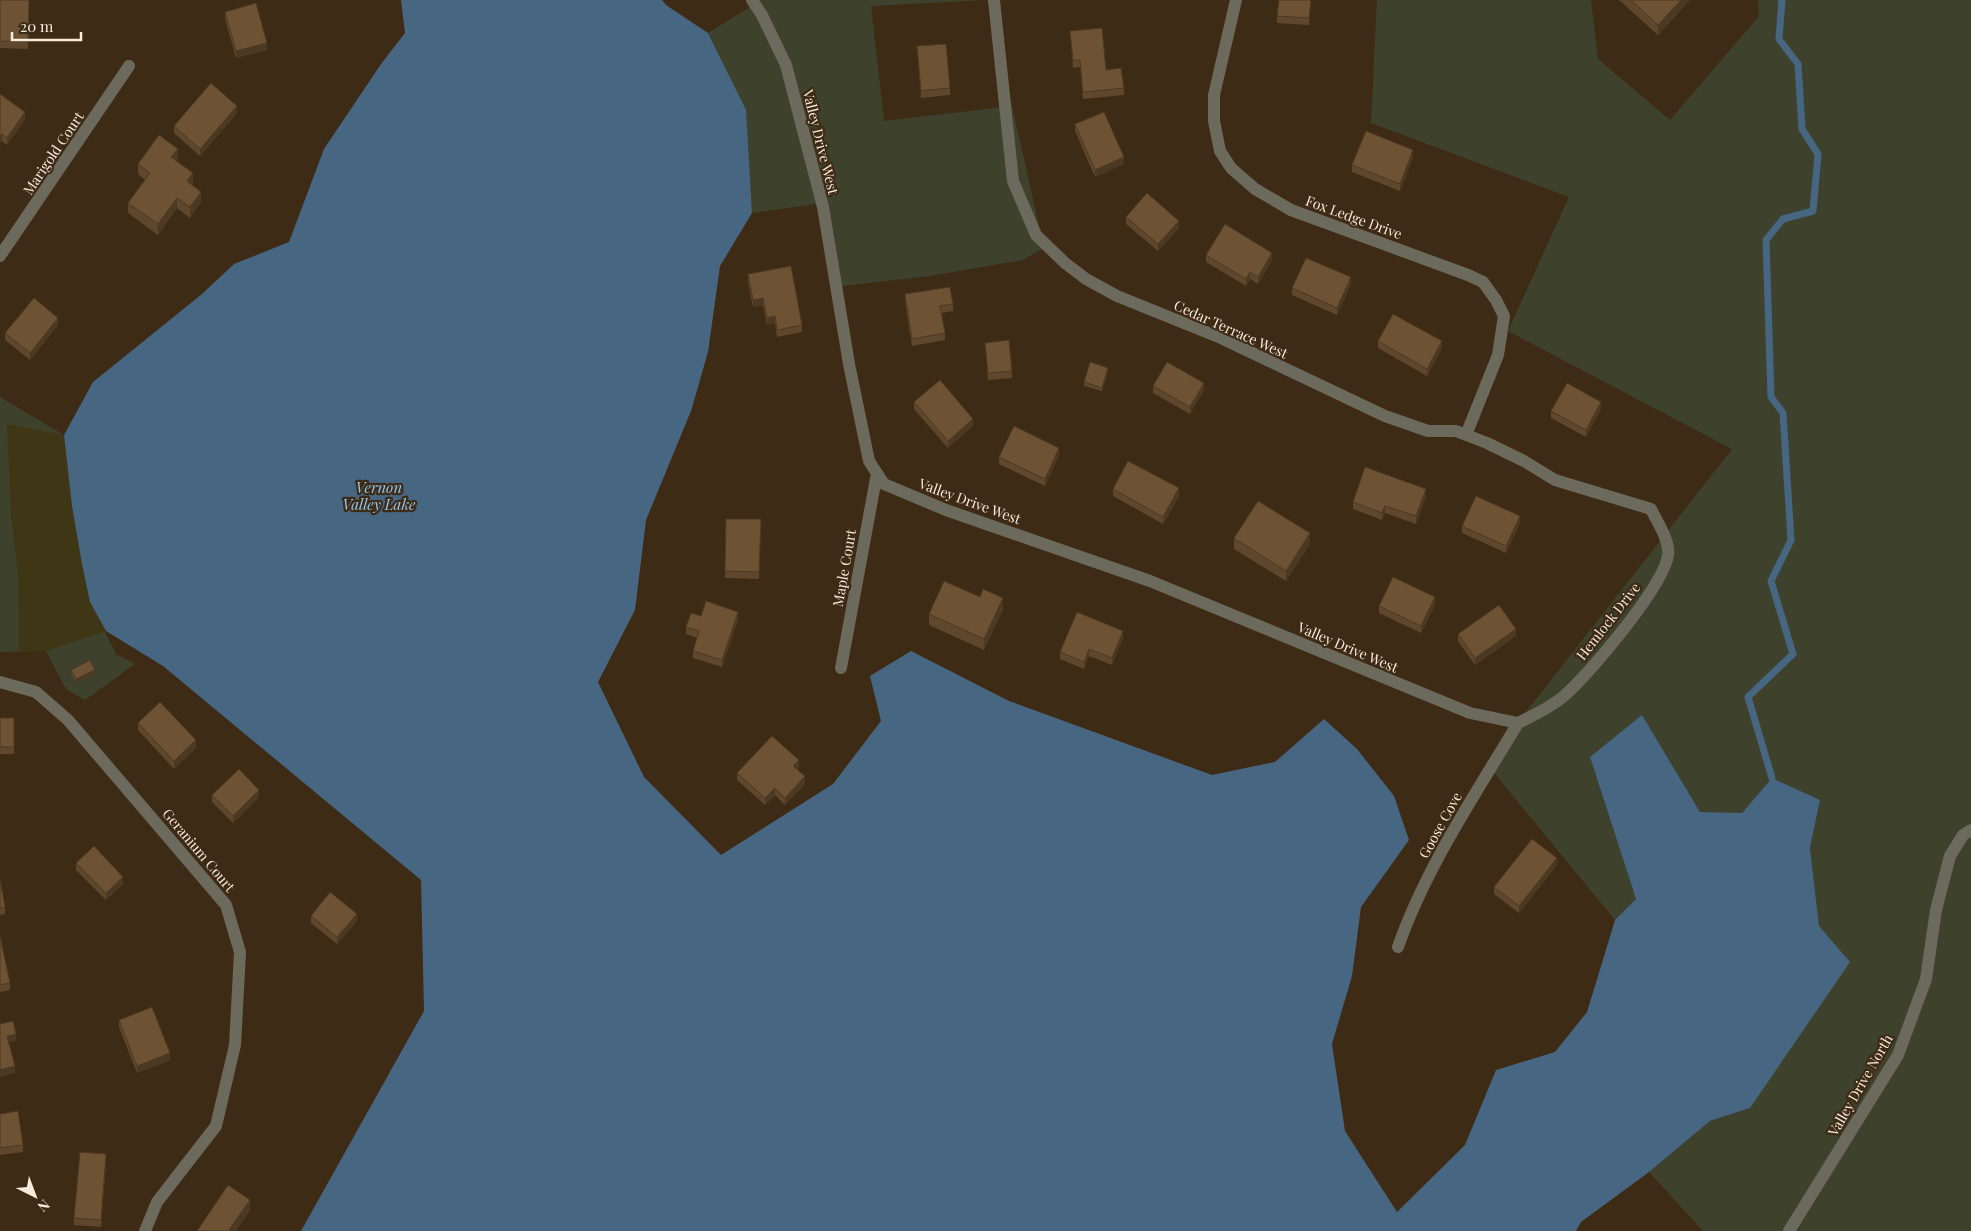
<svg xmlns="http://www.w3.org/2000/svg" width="1971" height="1231" viewBox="0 0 1971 1231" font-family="'Playfair Display',serif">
<rect width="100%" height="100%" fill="#3e2b15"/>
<!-- green -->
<path fill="#3e422c" d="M 761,0 L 985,0 L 871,6 L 884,121 L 1012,106 L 1044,248 L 1023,260 L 930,276 L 834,287 L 816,204 L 752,213 L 745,110 L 708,33 Z
M 1377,0 L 1591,0 L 1598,59 L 1670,120 L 1759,16 L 1758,0 L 1971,0 L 1971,1231 L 1703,1231 L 1649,1172 L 1710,1121 L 1750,1108 L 1819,926 L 1810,848 L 1820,800 L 1772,778 L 1742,813 L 1700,812 L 1642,716 L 1590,757 L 1636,899 L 1615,920 L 1486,763 L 1732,449 L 1508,331 L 1569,197 L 1371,123 Z
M 0,397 L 64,435 L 72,506 L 90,602 L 116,654 L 135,664 L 85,700 L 66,689 L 46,651 L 0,652 Z"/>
<!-- sand -->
<path fill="#3f3616" d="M 7,424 L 64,435 L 76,507 L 72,508 L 90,602 L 106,631 L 46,651 L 19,651 L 18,574 L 11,516 Z"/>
<!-- water -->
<path fill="#476681" d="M 401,0 L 662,0 L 666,5 L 708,33 L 746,110 L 752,213 L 720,266 L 708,352 L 691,411 L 646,520 L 635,610 L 598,682 L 644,777 L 721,855 L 833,784 L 881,721 L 870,676 L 911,651 L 1009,701 L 1212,775 L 1275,762 L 1324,719 L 1357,749 L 1394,796 L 1409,840 L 1361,907 L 1352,976 L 1332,1044 L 1345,1131 L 1397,1212 L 1465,1145 L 1496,1070 L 1555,1052 L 1587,1012 L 1615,920 L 1636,899 L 1590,757 L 1642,715 L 1700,812 L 1742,813 L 1772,778 L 1820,800 L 1810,848 L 1819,926 L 1850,962 L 1750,1108 L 1710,1121 L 1649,1172 L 1581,1222 L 1576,1231 L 301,1231 L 424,1011 L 421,880 L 163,666 L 106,631 L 90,602 L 82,564 L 72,506 L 64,435 L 93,382 L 202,294 L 234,264 L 289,242 L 324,149 L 381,64 L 405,33 Z"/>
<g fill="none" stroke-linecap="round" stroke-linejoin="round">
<!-- stream -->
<path stroke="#476681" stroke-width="7" d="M 1772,778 L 1748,697 L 1793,654 L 1771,581 L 1791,540 L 1783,413 L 1771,397 L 1766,240 L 1783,219 L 1813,211 L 1818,154 L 1802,129 L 1798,64 L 1779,39 L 1782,0"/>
<!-- minor -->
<path stroke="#6c6a5d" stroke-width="12" d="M 752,0 L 762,15 L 786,65 L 823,207 L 849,364 L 869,461 L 884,484 L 946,510 L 1150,581 L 1470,713 L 1518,723
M 994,0 L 1013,181 L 1036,235 L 1065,263 L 1086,279 L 1117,296 L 1221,338 L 1385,416 L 1428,431 L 1456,431 L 1487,443 L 1524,461 L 1555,480 L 1651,509 C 1657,522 1670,540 1668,555 C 1665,584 1588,676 1564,696 C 1550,708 1534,715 1518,723
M 1236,0 L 1214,95 L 1214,121 L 1220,151 L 1231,168 L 1255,189 L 1291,210 L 1468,275 L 1483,282 L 1496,300 L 1504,316 L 1498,355 L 1466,435
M 0,256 L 129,66
M 841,668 L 877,473
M 0,682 L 36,692 L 68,720 L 226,905 L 240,952 L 235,1045 L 216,1126 L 157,1202 L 145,1231
M 1398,947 C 1426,867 1475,795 1518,723
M 1789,1231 L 1898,1055 L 1926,979 L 1936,910 L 1950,856 L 1963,835 L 1971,830"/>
</g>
<!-- wall -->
<path fill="#5e472c" d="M 0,0 L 29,0 L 28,49 L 0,48 Z
M 1311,0 L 1309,25 L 1277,23 L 1277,16 Z
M 1619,0 L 1690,0 L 1658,35 Z
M 225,12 L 267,50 L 236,58 L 225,19 Z
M 1070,31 L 1124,88 L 1124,95 L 1083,99 L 1080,67 L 1073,68 Z
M 917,46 L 950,88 L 950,95 L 921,98 Z
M 0,94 L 25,119 L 7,145 L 2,141 Z
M 237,113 L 200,156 L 174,133 L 174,126 Z
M 1075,124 L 1124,164 L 1095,177 L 1075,131 Z
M 1413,157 L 1400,191 L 1352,172 L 1352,165 Z
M 178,159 L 176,161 L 193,184 L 192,185 L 201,202 L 190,218 L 177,208 L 158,235 L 128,213 L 128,203 L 145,180 L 138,174 L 138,164 Z
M 1126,217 L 1179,228 L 1158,251 L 1126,224 Z
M 1206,255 L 1272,260 L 1258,284 L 1250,279 L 1246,286 L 1206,262 Z
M 748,274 L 802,325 L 802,332 L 777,337 L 775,323 L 767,325 L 763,305 L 753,307 L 748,282 Z
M 1351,284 L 1337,315 L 1292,295 L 1292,288 Z
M 905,294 L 953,304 L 953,311 L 942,313 L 945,333 L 945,340 L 912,346 L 905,301 Z
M 58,325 L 30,360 L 5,340 L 5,333 Z
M 1378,341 L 1442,348 L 1427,376 L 1378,348 Z
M 985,343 L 1012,371 L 1012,378 L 988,380 Z
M 1108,371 L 1102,391 L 1084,386 L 1084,382 Z
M 1153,386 L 1204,390 L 1190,414 L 1153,393 Z
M 914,402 L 973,426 L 948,448 L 914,409 Z
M 1601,409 L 1586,437 L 1551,418 L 1551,411 Z
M 1059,455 L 1045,486 L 999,464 L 999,457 Z
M 1113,489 L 1179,496 L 1163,524 L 1113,496 Z
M 1426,496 L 1416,524 L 1385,513 L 1382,520 L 1353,509 L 1353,502 Z
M 726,519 L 761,519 L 759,579 L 725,578 Z
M 1520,523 L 1506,553 L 1462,533 L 1462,526 Z
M 1234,538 L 1310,544 L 1286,581 L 1234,549 Z
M 1435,605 L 1421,633 L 1379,613 L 1379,606 Z
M 1003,609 L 984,650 L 929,625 L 929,614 Z
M 701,616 L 738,619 L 722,667 L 693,658 L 693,651 L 697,638 L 686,634 L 686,627 Z
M 1458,634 L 1516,636 L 1475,665 L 1458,641 Z
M 1123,638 L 1112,665 L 1089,656 L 1084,669 L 1060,659 L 1060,652 Z
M 71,670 L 95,673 L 76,683 L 71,673 Z
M 0,718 L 14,718 L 14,754 L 0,754 Z
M 138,723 L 196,748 L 174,769 L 138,730 Z
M 799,767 L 797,769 L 805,784 L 785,805 L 775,795 L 765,805 L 737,780 L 737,773 Z
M 212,795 L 259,797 L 233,823 L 212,802 Z
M 76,863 L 123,884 L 106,900 L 76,870 Z
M 1557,865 L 1519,913 L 1494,894 L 1494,887 Z
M 0,879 L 5,907 L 5,914 L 0,915 Z
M 311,916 L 357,921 L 337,944 L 311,923 Z
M 0,936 L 10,983 L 10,990 L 0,992 Z
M 119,1020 L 170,1060 L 137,1073 L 119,1027 Z
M 0,1114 L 23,1145 L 23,1152 L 0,1155 Z
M 106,1161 L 101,1227 L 74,1225 L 74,1218 Z"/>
<!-- shaded-wall -->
<path fill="#4c3924" d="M 1681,0 L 1690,0 L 1658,35 L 1658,25 Z
M 267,43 L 267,50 L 236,58 L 236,51 Z
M 237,106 L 237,113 L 200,156 L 200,149 Z
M 25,112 L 25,119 L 7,145 L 7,138 Z
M 2,134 L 2,141 L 0,143 L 0,136 Z
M 178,149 L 178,159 L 171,168 L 171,157 Z
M 1413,150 L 1413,157 L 1400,191 L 1400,184 Z
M 1124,157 L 1124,164 L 1095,177 L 1095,170 Z
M 193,173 L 193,184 L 187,192 L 187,181 Z
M 201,192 L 201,202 L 190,218 L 190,207 Z
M 177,198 L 177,208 L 158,235 L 158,224 Z
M 1179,221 L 1179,228 L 1158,251 L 1158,244 Z
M 1272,253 L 1272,260 L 1258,284 L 1258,277 Z
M 1250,272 L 1250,279 L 1246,286 L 1246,279 Z
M 1351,277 L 1351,284 L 1337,315 L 1337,308 Z
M 763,298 L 763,305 L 753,307 L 753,300 Z
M 775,316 L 775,323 L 767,325 L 767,318 Z
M 58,318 L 58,325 L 30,360 L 30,353 Z
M 1442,341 L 1442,348 L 1427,376 L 1427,369 Z
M 1108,368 L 1108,371 L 1102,391 L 1102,388 Z
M 1204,383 L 1204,390 L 1190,414 L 1190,407 Z
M 1601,402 L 1601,409 L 1586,437 L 1586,430 Z
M 973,419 L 973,426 L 948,448 L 948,441 Z
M 1059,448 L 1059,455 L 1045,486 L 1045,479 Z
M 1179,488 L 1179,496 L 1163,524 L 1163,517 Z
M 1426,489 L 1426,496 L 1416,524 L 1416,516 Z
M 1385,506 L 1385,513 L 1382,520 L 1382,513 Z
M 1520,516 L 1520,523 L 1506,553 L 1506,546 Z
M 1310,533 L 1310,544 L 1286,581 L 1286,571 Z
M 1435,597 L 1435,605 L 1421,633 L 1421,626 Z
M 1003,598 L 1003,609 L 984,650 L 984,639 Z
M 738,612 L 738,619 L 722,667 L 722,660 Z
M 1516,629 L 1516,636 L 1475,665 L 1475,658 Z
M 1123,631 L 1123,638 L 1112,665 L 1112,658 Z
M 1089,649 L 1089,656 L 1084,669 L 1084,662 Z
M 95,670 L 95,673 L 76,683 L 76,679 Z
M 196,740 L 196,748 L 174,769 L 174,761 Z
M 799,760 L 799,767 L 793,773 L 793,766 Z
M 805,776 L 805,784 L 785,805 L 785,798 Z
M 775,788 L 775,795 L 765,805 L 765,798 Z
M 259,790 L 259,797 L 233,823 L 233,816 Z
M 1557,858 L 1557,865 L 1519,913 L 1519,906 Z
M 123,877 L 123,884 L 106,900 L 106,893 Z
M 357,914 L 357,921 L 337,944 L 337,937 Z
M 16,1034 L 16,1041 L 7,1043 L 7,1036 Z
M 170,1053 L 170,1060 L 137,1073 L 137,1066 Z
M 15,1066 L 15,1073 L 0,1077 L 0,1070 Z
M 106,1154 L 106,1161 L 101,1227 L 101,1220 Z
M 250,1200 L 250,1211 L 236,1231 L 229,1231 L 229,1230 Z"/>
<!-- building -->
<path fill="#6d5233" stroke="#4c3924" d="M 0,0 L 29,0 L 28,42 L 0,41 Z
M 1279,0 L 1311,0 L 1309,18 L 1277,16 Z
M 1631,0 L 1681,0 L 1658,25 Z
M 256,3 L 267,43 L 236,51 L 225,12 Z
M 1102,28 L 1106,70 L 1121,68 L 1124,88 L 1083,92 L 1080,60 L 1073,60 L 1070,31 Z
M 946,44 L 950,88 L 921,91 L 917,46 Z
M 211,83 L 237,106 L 200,149 L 174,126 Z
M 0,94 L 25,112 L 7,138 L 2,134 L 0,136 Z
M 1104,112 L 1124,157 L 1095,170 L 1075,124 Z
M 1366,131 L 1413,150 L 1400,184 L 1352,165 Z
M 159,135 L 178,149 L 171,157 L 193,173 L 187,181 L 201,192 L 190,207 L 177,198 L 158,224 L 128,203 L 150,173 L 138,164 Z
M 1147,193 L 1179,221 L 1158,244 L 1126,217 Z
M 1225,224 L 1272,253 L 1258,277 L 1250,272 L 1246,279 L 1206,255 Z
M 1306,258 L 1351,277 L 1337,308 L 1292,288 Z
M 791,266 L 802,325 L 777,330 L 775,316 L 767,318 L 763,298 L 753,300 L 748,274 Z
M 950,287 L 953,304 L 940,306 L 945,333 L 912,339 L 905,294 Z
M 34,298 L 58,318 L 30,353 L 5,333 Z
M 1393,314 L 1442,341 L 1427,369 L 1378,341 Z
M 1009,340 L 1012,371 L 988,373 L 985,343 Z
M 1090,362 L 1108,368 L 1102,388 L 1084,382 Z
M 1167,362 L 1204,383 L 1190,407 L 1153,386 Z
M 940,380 L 973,419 L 948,441 L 914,402 Z
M 1567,383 L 1601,402 L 1586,430 L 1551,411 Z
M 1014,426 L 1059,448 L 1045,479 L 999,457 Z
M 1128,461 L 1179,488 L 1163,517 L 1113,489 Z
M 1365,467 L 1426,489 L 1416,516 L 1385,506 L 1382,513 L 1353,502 Z
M 1476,496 L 1520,516 L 1506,546 L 1462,526 Z
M 1258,501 L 1310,533 L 1286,571 L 1234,538 Z
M 726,519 L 761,519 L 759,572 L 725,571 Z
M 1393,577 L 1435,597 L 1421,626 L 1379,606 Z
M 944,581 L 980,597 L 983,589 L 1003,598 L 984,639 L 929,614 Z
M 706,601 L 738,612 L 722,660 L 693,651 L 699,631 L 686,627 L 691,613 L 701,616 Z
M 1499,605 L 1516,629 L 1475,658 L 1458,634 Z
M 1077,612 L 1123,631 L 1112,658 L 1089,649 L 1084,662 L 1060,652 Z
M 90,660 L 95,670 L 76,679 L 71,670 Z
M 160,702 L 196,740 L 174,761 L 138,723 Z
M 0,718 L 14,718 L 14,747 L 0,747 Z
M 772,736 L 799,760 L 793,766 L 805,776 L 785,798 L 775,788 L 765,798 L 737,773 Z
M 239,769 L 259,790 L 233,816 L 212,795 Z
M 1532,839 L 1557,858 L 1519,906 L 1494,887 Z
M 94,846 L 123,877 L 106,893 L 76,863 Z
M 0,879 L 5,907 L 0,908 Z
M 330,892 L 357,914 L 337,937 L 311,916 Z
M 0,936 L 10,983 L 0,985 Z
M 152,1007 L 170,1053 L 137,1066 L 119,1020 Z
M 13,1021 L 16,1034 L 7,1036 L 15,1066 L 0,1070 L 0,1024 Z
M 18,1111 L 23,1145 L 0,1148 L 0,1114 Z
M 80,1152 L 106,1154 L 101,1220 L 74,1218 Z
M 228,1185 L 250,1200 L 229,1230 L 231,1231 L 197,1231 Z"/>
<g text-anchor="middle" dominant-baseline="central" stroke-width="4.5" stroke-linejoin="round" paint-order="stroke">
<!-- street labels -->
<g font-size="14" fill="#f7ebde" stroke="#3e2b15">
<text transform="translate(821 142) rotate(76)">Valley Drive West</text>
<text transform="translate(53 153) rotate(-56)">Marigold Court</text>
<text transform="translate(1354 217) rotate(20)">Fox Ledge Drive</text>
<text transform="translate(1231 329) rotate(24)">Cedar Terrace West</text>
<text transform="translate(970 501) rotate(20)">Valley Drive West</text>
<text transform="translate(844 568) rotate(-80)">Maple Court</text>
<text transform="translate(1608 621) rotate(-52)">Hemlock Drive</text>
<text transform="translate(1348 647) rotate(23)">Valley Drive West</text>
<text transform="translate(1440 825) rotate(-61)">Goose Cove</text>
<text transform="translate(199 850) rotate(50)">Geranium Court</text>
<text transform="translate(1860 1085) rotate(-60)">Valley Drive North</text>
</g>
<!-- water labels -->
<g font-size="15" font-style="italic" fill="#91c6f5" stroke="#3e2b15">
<text x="379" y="487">Vernon<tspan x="379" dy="17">Valley Lake</tspan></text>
</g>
</g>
<!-- north arrow -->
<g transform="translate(35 1196) rotate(138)" stroke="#3e2b15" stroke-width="4" paint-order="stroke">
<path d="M0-4L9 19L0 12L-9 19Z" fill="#f7ebde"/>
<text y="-8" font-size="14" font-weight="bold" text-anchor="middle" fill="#f7ebde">N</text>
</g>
<!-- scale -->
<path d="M12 32v8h69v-8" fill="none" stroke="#f7ebde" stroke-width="2.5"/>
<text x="20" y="32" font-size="15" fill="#f7ebde" stroke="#3e2b15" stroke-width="4" paint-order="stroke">20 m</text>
</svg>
